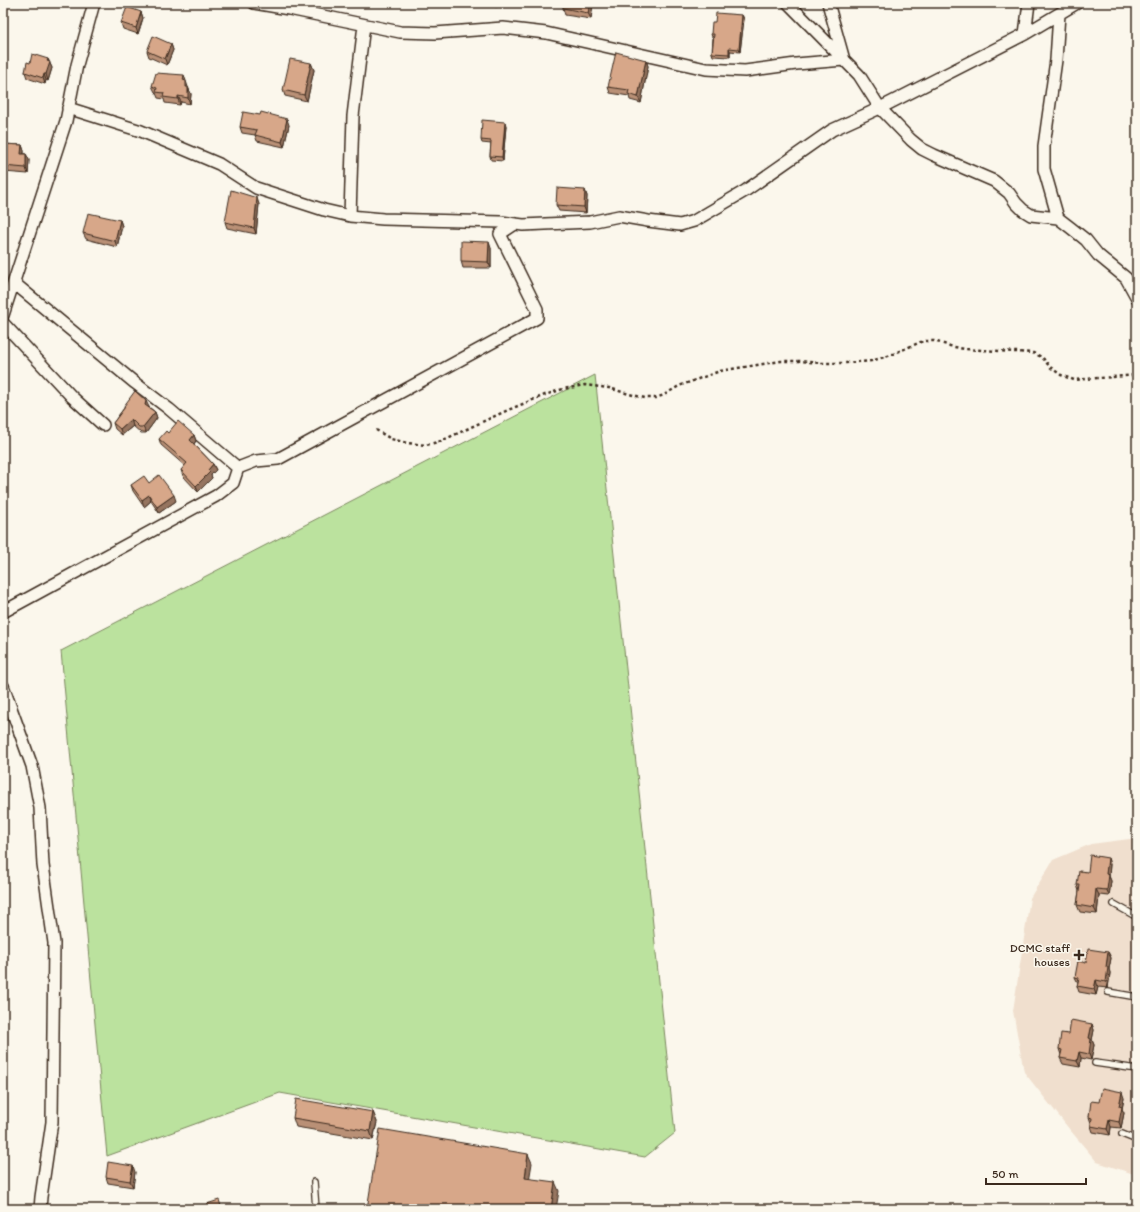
<svg xmlns="http://www.w3.org/2000/svg" width="1140" height="1212" viewBox="0 0 1140 1212" font-family="Itim,sans-serif">
<rect width="100%" height="100%" fill="#fbf7ec"/>
<filter id="ink" filterUnits="userSpaceOnUse"><feTurbulence type="fractalNoise" baseFrequency=".025" numOctaves="2"/><feDisplacementMap in="SourceGraphic" scale="8" xChannelSelector="R" yChannelSelector="G"/><feConvolveMatrix kernelMatrix="1 2 1 2 8 2 1 2 1" color-interpolation-filters="sRGB"/></filter>
<g filter="url(#ink)">
<!-- built -->
<path fill="#f0dfce" d="M 1137,838 L 1137,1175 L 1097,1162 L 1070,1130 L 1024,1072 L 1013,1011 L 1030,898 L 1053,860 L 1091,844 Z"/>
<!-- green -->
<path fill="#bbe29e" stroke="#7b865e" d="M 595,375 L 675,1133 L 645,1157 L 280,1093 L 107,1156 L 61,651 Z"/>
<g fill="none" stroke-linecap="round" stroke-linejoin="round">
<defs>
<path id="lane" d="M 1114,904 L 1137,917
M 1108,992 L 1137,997
M 1095,1063 L 1137,1069
M 1122,1134 L 1137,1140
M 314,1182 L 316,1209
M 1133,1209 L 1137,1202"/>
<path id="street" d="M 254,3 L 289,9 L 400,32 L 435,33 L 503,28 L 546,33 L 706,69 L 745,71 L 796,64 L 844,60 L 828,3
M 788,3 L 859,75 L 880,108 L 911,140 L 922,149 L 934,155 L 994,181 L 1009,193 L 1016,203 L 1023,210 L 1031,215 L 1058,218 L 1071,228 L 1086,240 L 1098,255 L 1126,278 L 1137,298
M 1025,34 L 1029,3
M 68,108 L 141,131 L 219,164 L 256,188 L 324,210 L 350,216 L 383,219 L 501,222 L 523,225 L 590,222 L 619,216 L 648,221 L 680,225 L 694,221 L 745,191 L 832,130 L 880,108 L 1025,34 L 1077,3
M 350,216 L 353,116 L 364,25
M 1058,218 L 1044,169 L 1044,146 L 1056,60 L 1059,14
M 14,283 L 135,383 L 169,409 L 238,468
M 3,315 L 66,121 L 77,65 L 94,3
M 3,323 L 72,397 L 103,425
M 238,468 L 256,461 L 278,459 L 537,318 L 537,309 L 500,234 L 515,224
M 3,612 L 216,496 L 233,483 L 238,468
M 3,686 L 32,766 L 40,808 L 43,865 L 54,943 L 52,1122 L 41,1197 L 40,1209"/>
</defs>
<!-- lane casing -->
<use href="#lane" stroke="#3b2a1e" stroke-width="8"/>
<!-- street casing -->
<use href="#street" stroke="#3b2a1e" stroke-width="14"/>
<!-- path -->
<path stroke="#3b2a1e" stroke-width="2.5" stroke-dasharray="3 3" stroke-linecap="butt" d="M 376,430 L 391,439 L 407,443 L 426,445 L 441,441 L 508,410 L 545,395 L 563,389 L 585,385 L 609,388 L 629,394 L 645,398 L 656,398 L 664,395 L 679,386 L 720,371 L 781,361 L 799,361 L 822,363 L 846,363 L 871,361 L 888,356 L 923,341 L 934,341 L 950,346 L 964,349 L 1033,353 L 1042,357 L 1050,367 L 1061,375 L 1074,380 L 1137,375"/>
<!-- lane -->
<use href="#lane" stroke="#fbf7ec" stroke-width="5.5"/>
<!-- street -->
<use href="#street" stroke="#fbf7ec" stroke-width="11"/>
</g>
<!-- wall -->
<path fill="#b99076" stroke="#3b2a1e" d="M 481,3 L 498,3 L 497,7 L 481,4 Z
M 535,3 L 542,3 L 540,6 Z
M 593,3 L 591,19 L 565,15 L 563,8 Z
M 141,12 L 143,18 L 138,34 L 123,29 L 121,23 Z
M 742,15 L 744,19 L 740,52 L 730,51 L 730,57 L 713,56 L 712,53 L 713,37 L 712,37 L 711,34 L 715,22 Z
M 171,44 L 173,50 L 167,65 L 149,57 L 147,51 Z
M 48,59 L 52,68 L 48,81 L 46,80 L 45,84 L 27,78 L 25,72 L 30,63 Z
M 646,60 L 648,66 L 641,103 L 630,100 L 629,96 L 610,93 L 608,87 Z
M 311,63 L 314,70 L 307,101 L 285,96 L 283,90 Z
M 152,86 L 188,87 L 191,94 L 190,104 L 181,102 L 180,105 L 165,103 L 164,99 L 158,98 L 156,93 L 155,92 Z
M 505,122 L 506,126 L 503,161 L 491,160 L 490,156 L 491,144 L 482,143 L 481,140 Z
M 289,125 L 284,147 L 257,141 L 255,135 L 242,133 L 240,127 Z
M 3,144 L 22,145 L 24,151 L 24,154 L 26,154 L 29,160 L 28,174 L 4,172 L 3,170 Z
M 585,190 L 587,196 L 586,213 L 559,211 L 556,205 Z
M 259,204 L 256,234 L 227,228 L 225,222 Z
M 120,220 L 122,226 L 117,247 L 86,239 L 83,233 Z
M 491,248 L 491,268 L 463,268 L 461,261 Z
M 124,406 L 149,407 L 155,412 L 157,418 L 146,433 L 141,433 L 133,426 L 122,435 L 115,429 L 113,423 L 124,408 Z
M 168,433 L 194,435 L 196,441 L 194,444 L 213,464 L 216,470 L 211,475 L 212,478 L 198,492 L 183,476 L 181,470 L 185,466 L 161,445 L 159,439 Z
M 149,483 L 176,501 L 159,513 L 151,501 L 144,507 L 133,491 L 131,485 Z
M 1110,864 L 1109,876 L 1111,881 L 1109,896 L 1099,895 L 1097,914 L 1080,912 L 1077,905 L 1079,891 L 1077,885 L 1088,872 Z
M 1108,952 L 1111,958 L 1109,969 L 1110,973 L 1108,988 L 1098,987 L 1096,995 L 1079,992 L 1077,986 L 1078,983 L 1075,977 L 1086,963 Z
M 1092,1024 L 1094,1030 L 1092,1040 L 1094,1045 L 1091,1060 L 1081,1058 L 1080,1067 L 1063,1064 L 1060,1058 L 1061,1055 L 1059,1049 L 1069,1034 Z
M 1124,1098 L 1122,1109 L 1124,1113 L 1121,1128 L 1111,1127 L 1110,1135 L 1093,1132 L 1091,1126 L 1091,1123 L 1089,1117 L 1099,1102 Z
M 373,1112 L 377,1122 L 373,1140 L 296,1127 L 293,1118 Z
M 135,1172 L 133,1187 L 108,1183 L 106,1177 Z"/>
<!-- shaded-wall -->
<path fill="#967560" stroke="#3b2a1e" d="M 590,3 L 593,3 L 591,19 L 588,13 Z
M 141,12 L 143,18 L 138,34 L 136,28 Z
M 742,15 L 744,19 L 740,52 L 739,49 Z
M 171,44 L 173,50 L 167,65 L 165,59 Z
M 729,48 L 730,51 L 730,57 L 729,54 Z
M 48,59 L 52,68 L 48,81 L 46,74 Z
M 646,60 L 648,66 L 641,103 L 638,97 Z
M 311,63 L 314,70 L 307,101 L 304,95 Z
M 44,74 L 46,80 L 45,84 L 43,78 Z
M 184,75 L 188,87 L 188,92 L 188,87 L 191,94 L 190,104 L 188,98 L 186,87 L 183,80 Z
M 178,96 L 181,102 L 180,105 L 178,99 Z
M 287,119 L 289,125 L 284,147 L 282,142 Z
M 505,122 L 506,126 L 503,161 L 502,157 Z
M 22,145 L 24,151 L 23,160 L 21,154 Z
M 26,154 L 29,160 L 28,174 L 26,168 Z
M 585,190 L 587,196 L 586,213 L 584,207 Z
M 257,198 L 259,204 L 256,234 L 254,228 Z
M 120,220 L 122,226 L 117,247 L 115,241 Z
M 489,242 L 491,248 L 491,268 L 488,262 Z
M 146,401 L 149,407 L 148,411 L 145,405 Z
M 155,412 L 157,418 L 146,433 L 143,427 Z
M 131,419 L 133,426 L 122,435 L 120,429 Z
M 194,435 L 196,441 L 192,446 L 190,440 Z
M 213,464 L 216,470 L 211,475 L 212,478 L 198,492 L 196,486 L 208,470 Z
M 149,495 L 151,501 L 144,507 L 142,500 Z
M 174,495 L 176,501 L 159,513 L 157,507 Z
M 1108,858 L 1110,864 L 1109,876 L 1111,881 L 1109,896 L 1107,890 L 1106,874 Z
M 1096,889 L 1099,895 L 1097,914 L 1094,908 Z
M 1108,952 L 1111,958 L 1109,969 L 1110,973 L 1108,988 L 1106,982 L 1106,967 Z
M 1096,980 L 1098,987 L 1096,995 L 1094,989 Z
M 1092,1024 L 1094,1030 L 1092,1040 L 1094,1045 L 1091,1060 L 1089,1054 L 1089,1038 Z
M 1079,1052 L 1081,1058 L 1080,1067 L 1077,1061 Z
M 1122,1092 L 1124,1098 L 1122,1109 L 1124,1113 L 1121,1128 L 1119,1122 L 1119,1106 Z
M 373,1112 L 377,1122 L 373,1140 L 370,1131 Z
M 1109,1120 L 1111,1127 L 1110,1135 L 1107,1129 Z
M 528,1154 L 532,1163 L 528,1187 L 525,1178 Z
M 133,1166 L 135,1172 L 133,1187 L 130,1181 Z
M 555,1182 L 559,1191 L 556,1209 L 551,1209 Z"/>
<!-- building -->
<path fill="#d7a789" stroke="#3b2a1e" d="M 563,3 L 590,3 L 588,13 L 563,8 Z
M 127,7 L 141,12 L 136,28 L 121,23 Z
M 716,13 L 742,15 L 739,49 L 729,48 L 729,54 L 712,53 L 714,34 L 711,34 L 712,22 L 715,22 Z
M 153,36 L 171,44 L 165,59 L 147,51 Z
M 616,52 L 646,60 L 638,97 L 628,94 L 629,90 L 608,87 Z
M 32,54 L 48,59 L 47,61 L 50,62 L 46,74 L 44,74 L 43,78 L 25,72 L 27,62 L 30,63 Z
M 290,59 L 311,63 L 304,95 L 283,90 Z
M 156,73 L 184,75 L 183,80 L 186,81 L 186,87 L 188,87 L 188,98 L 178,96 L 178,99 L 163,97 L 164,93 L 156,92 L 157,88 L 152,86 Z
M 243,112 L 260,115 L 261,112 L 287,119 L 282,142 L 255,135 L 257,130 L 240,127 Z
M 482,120 L 505,122 L 502,157 L 490,156 L 491,141 L 481,140 Z
M 3,144 L 22,145 L 21,154 L 26,154 L 26,168 L 3,166 Z
M 557,188 L 585,190 L 584,207 L 556,205 Z
M 231,190 L 257,198 L 254,228 L 225,222 Z
M 88,213 L 120,220 L 115,241 L 83,233 Z
M 461,241 L 489,242 L 488,262 L 461,261 Z
M 135,391 L 146,401 L 145,405 L 155,412 L 143,427 L 139,427 L 131,419 L 120,429 L 113,423 L 125,407 L 124,406 Z
M 178,421 L 194,435 L 190,440 L 213,464 L 208,470 L 210,472 L 196,486 L 181,470 L 187,463 L 159,439 L 166,431 L 168,433 Z
M 159,475 L 174,495 L 157,507 L 149,495 L 142,500 L 131,485 L 144,476 L 149,483 Z
M 1090,855 L 1108,858 L 1106,874 L 1109,875 L 1107,890 L 1096,889 L 1094,908 L 1077,905 L 1080,885 L 1077,885 L 1079,871 L 1088,872 Z
M 1088,949 L 1108,952 L 1106,967 L 1108,967 L 1106,982 L 1096,980 L 1094,989 L 1077,986 L 1079,978 L 1075,977 L 1078,961 L 1086,963 Z
M 1071,1020 L 1092,1024 L 1089,1038 L 1091,1039 L 1089,1054 L 1079,1052 L 1077,1061 L 1060,1058 L 1062,1050 L 1059,1049 L 1061,1033 L 1069,1034 Z
M 1102,1088 L 1122,1092 L 1119,1106 L 1122,1107 L 1119,1122 L 1109,1120 L 1107,1129 L 1091,1126 L 1092,1118 L 1089,1117 L 1091,1101 L 1099,1102 Z
M 296,1099 L 373,1112 L 370,1131 L 293,1118 Z
M 380,1129 L 528,1154 L 525,1178 L 555,1182 L 551,1209 L 367,1209 Z
M 108,1162 L 133,1166 L 130,1181 L 106,1177 Z
M 219,1200 L 222,1209 L 207,1209 L 209,1208 L 207,1204 Z"/>
</g>
<!-- markers -->
<path fill="#3b2a1e" stroke="#fbf7ec" stroke-width="1.5" d="M1077 949h4v4h4v4h-4v4h-4v-4h-4v-4h4z"/>
<g text-anchor="middle" dominant-baseline="central" stroke-width="3" stroke-linejoin="round" paint-order="stroke">
<!-- poi labels -->
<g font-size="12" fill="#3b2a1e" stroke="#fbf7ec" text-anchor="end">
<text x="1070" y="948">DCMC staff<tspan x="1070" dy="14">houses</tspan></text>
</g>
</g>
<!-- margin -->
<rect width="1140" height="1212" fill="none" stroke="#fbf7ec" stroke-width="16"/>
<rect x="8" y="8" width="1124" height="1196" fill="none" stroke="#3b2a1e" stroke-width="1.5" filter="url(#ink)"/>
<!-- scale -->
<path d="M986 1178v6h100v-6" fill="none" stroke="#3b2a1e" stroke-width="2"/>
<text x="992" y="1178" font-size="12" fill="#3b2a1e" stroke="#fbf7ec" stroke-width="3" paint-order="stroke">50 m</text>
</svg>
